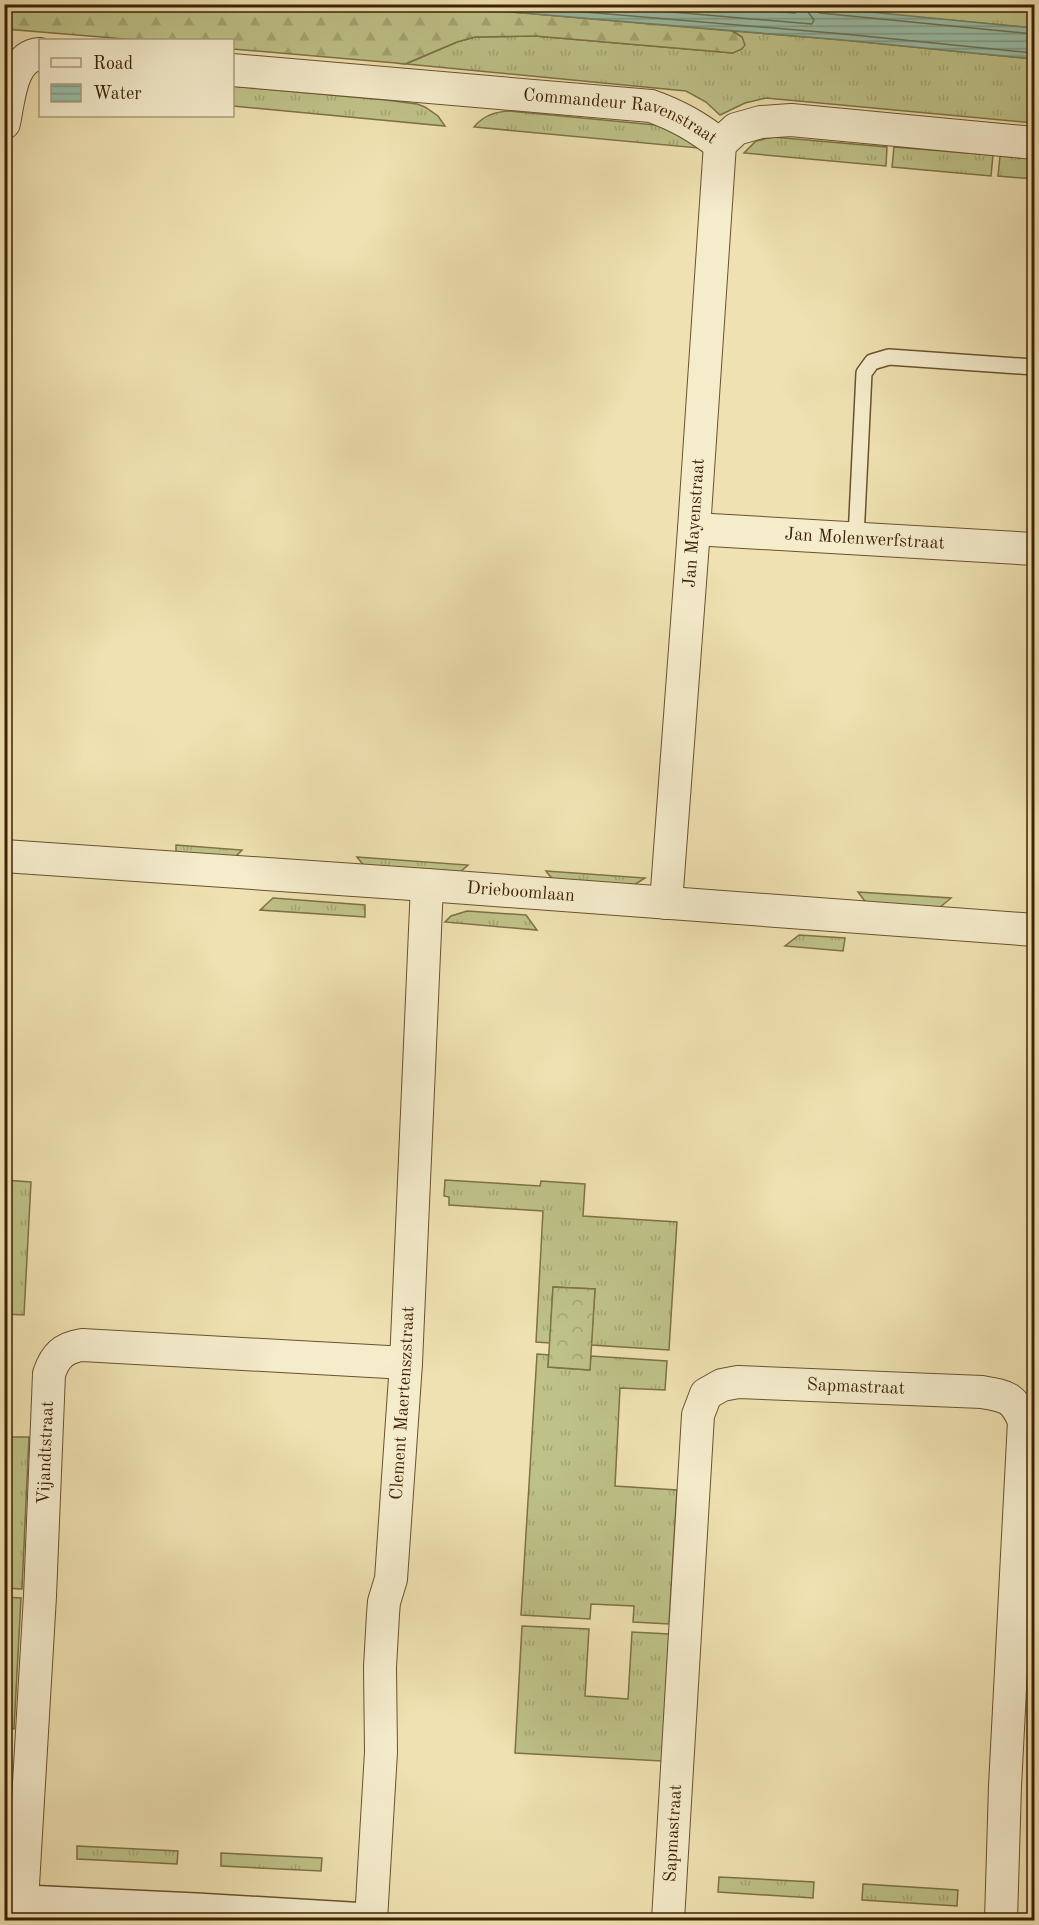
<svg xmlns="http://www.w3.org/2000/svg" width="1039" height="1925" viewBox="0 0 1039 1925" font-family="'Old Standard TT',serif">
<defs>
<pattern id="grass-tufts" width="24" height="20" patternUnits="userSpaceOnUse" patternTransform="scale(1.5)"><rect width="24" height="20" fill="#bec288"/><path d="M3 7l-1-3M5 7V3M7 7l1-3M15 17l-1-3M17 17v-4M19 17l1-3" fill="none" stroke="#a4a674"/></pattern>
<pattern id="forest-firs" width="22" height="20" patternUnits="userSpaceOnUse" patternTransform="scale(1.5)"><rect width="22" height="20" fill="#bec288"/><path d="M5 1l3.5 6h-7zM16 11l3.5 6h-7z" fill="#a4a674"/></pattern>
<pattern id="park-crowns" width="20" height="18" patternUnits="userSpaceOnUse" patternTransform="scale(1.5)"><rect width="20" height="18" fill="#bec288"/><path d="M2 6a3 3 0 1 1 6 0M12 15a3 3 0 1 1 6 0" fill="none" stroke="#a4a674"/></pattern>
<pattern id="water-rules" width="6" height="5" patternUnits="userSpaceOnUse" patternTransform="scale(1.5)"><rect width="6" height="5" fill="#9abea7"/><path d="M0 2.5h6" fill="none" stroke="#7f9a86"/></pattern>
</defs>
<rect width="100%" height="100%" fill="#efe1b1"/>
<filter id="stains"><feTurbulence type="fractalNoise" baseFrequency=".00333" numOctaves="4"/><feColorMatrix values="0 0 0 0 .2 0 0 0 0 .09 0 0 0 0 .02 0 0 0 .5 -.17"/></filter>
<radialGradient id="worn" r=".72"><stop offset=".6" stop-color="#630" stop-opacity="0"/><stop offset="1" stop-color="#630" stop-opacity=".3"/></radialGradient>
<!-- grass -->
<path fill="url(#grass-tufts)" stroke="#7e7246" stroke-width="1.5" d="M 788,5 L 1034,5 L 1034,28 Z
M 732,31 L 843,40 L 1034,59 L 1034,123 L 766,98 L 745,103 L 720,115 L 706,102 L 686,91 L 396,63 L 406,64 L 457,42 L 475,37 L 535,36 L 733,53 L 742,37 Z
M 232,86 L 386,100 L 417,104 L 425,107 L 438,116 L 445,126 L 233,106 Z
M 509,111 L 666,126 L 694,140 L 698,148 L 474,127 C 484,115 495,112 509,111 Z
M 773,137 L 887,147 L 886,166 L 744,153 L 756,141 Z
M 894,147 L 993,155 L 991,176 L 892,167 Z
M 1000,156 L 1034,159 L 1034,179 L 998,176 Z
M 176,845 L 242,850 L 232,860 L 176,856 Z
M 357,857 L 468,865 L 459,873 L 365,867 Z
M 546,871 L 645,878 L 634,885 L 553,880 Z
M 858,892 L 951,898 L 938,909 L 867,904 Z
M 273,898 L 365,905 L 365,917 L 260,910 Z
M 467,911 L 526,915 L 537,930 L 445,922 L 451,916 Z
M 799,935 L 845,938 L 843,951 L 785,946 Z
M 4,1180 L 31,1182 L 24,1315 L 5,1314 Z
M 445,1180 L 540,1186 L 541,1181 L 585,1184 L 583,1216 L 677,1222 L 669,1350 L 591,1345 L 595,1289 L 553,1287 L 550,1343 L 536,1342 L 543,1211 L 449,1205 L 449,1197 L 444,1196 Z
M 537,1354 L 549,1355 L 548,1367 L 589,1370 L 591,1356 L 667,1361 L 665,1390 L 620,1388 L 615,1486 L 677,1490 L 669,1624 L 633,1622 L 634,1606 L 591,1604 L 590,1619 L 521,1615 Z
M 5,1437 L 29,1437 L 22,1589 L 5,1588 Z
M 5,1597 L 21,1598 L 14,1729 L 5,1728 Z
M 522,1626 L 589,1629 L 585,1696 L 628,1699 L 632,1632 L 669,1634 L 662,1761 L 515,1753 Z
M 77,1846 L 178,1851 L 177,1864 L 77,1859 Z
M 221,1853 L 322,1858 L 321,1871 L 221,1866 Z
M 719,1877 L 814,1882 L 813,1898 L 718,1892 Z
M 863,1884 L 958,1890 L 957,1906 L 862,1900 Z"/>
<!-- forest -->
<path fill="url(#forest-firs)" stroke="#7e7246" stroke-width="1.5" d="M 4,5 L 428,5 L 732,31 L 742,37 L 745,45 L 742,49 L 733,53 L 535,36 L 475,37 L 457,42 L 405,64 L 396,63 L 233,49 L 232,40 L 137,40 L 5,29 Z"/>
<!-- park -->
<path fill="url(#park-crowns)" stroke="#7e7246" stroke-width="1.5" d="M 553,1287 L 595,1289 L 590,1370 L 548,1367 Z"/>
<!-- water -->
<path fill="url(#water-rules)" stroke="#758065" stroke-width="1.5" d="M 428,5 L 788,4 L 1034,28 L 1034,59 L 843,40 Z"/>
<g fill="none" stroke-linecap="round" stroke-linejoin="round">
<!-- shore -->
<path stroke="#6c7055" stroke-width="1.5" d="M 491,4 L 844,34 L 1034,53
M 579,4 L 812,24 L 814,20 L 808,12 L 806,4
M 685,4 L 795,13 L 798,11 L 797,4
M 814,4 L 815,10 L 820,13 L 1034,34"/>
<defs>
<path id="service" d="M 856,538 L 864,373 L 872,362 L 889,357 L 1034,367"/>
<g id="minor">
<path id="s1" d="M 232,70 L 651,106 C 679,116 697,127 720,144 L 736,129 L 761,122 L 791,120 L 1034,143"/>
<path d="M 4,123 C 9,100 11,56 40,54"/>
<path id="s2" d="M 694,529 L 1034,549"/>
<path id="s3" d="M 4,856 L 427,885 L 1034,930"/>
<path id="s4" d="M 666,903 L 694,529 L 720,144"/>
<path id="s5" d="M 22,1902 L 40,1596 L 49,1374 C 55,1356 63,1348 82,1345 L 406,1363"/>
<path id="s6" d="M 371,1920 L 381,1752 L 380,1667 L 383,1614 L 384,1602 L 391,1579 L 406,1363 L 427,885"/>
<path id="s7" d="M 668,1920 L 698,1415 L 706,1394 L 722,1385 L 738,1382 L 982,1392 C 1006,1396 1014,1397 1024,1421 L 1005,1786 L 1001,1920"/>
</g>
<path id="tertiary" d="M 4,1901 L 196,1910 L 367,1920"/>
</defs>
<!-- service casing -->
<use href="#service" stroke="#6a522e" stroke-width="18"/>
<!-- minor casing -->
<use href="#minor" stroke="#6a522e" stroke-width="34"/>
<!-- tertiary casing -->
<use href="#tertiary" stroke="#6a522e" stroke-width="36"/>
<!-- service -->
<use href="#service" stroke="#f5eccc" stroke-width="15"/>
<!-- minor -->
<use href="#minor" stroke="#f5eccc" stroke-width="32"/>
<!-- tertiary -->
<use href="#tertiary" stroke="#f5eccc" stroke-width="33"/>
</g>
<g text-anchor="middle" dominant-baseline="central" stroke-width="4.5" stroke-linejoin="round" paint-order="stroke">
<!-- street labels -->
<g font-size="18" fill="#3d2203" stroke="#f5eccc">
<text stroke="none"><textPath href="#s1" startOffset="393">Commandeur Ravenstraat</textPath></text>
<text stroke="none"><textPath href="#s4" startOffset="381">Jan Mayenstraat</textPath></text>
<text stroke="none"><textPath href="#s2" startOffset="171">Jan Molenwerfstraat</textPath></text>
<text stroke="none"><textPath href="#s3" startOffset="518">Drieboomlaan</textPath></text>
<text stroke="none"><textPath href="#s7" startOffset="681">Sapmastraat</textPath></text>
<text stroke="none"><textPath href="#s6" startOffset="519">Clement Maertenszstraat</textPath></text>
<text stroke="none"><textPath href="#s5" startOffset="450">Vijandtstraat</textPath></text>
<text stroke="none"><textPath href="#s7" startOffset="87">Sapmastraat</textPath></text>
</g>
</g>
<!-- margin -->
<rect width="1039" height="1925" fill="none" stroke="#efe1b1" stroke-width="24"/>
<rect x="6" y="6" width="1027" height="1913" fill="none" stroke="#3d2203" stroke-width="3"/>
<rect x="12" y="12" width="1015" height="1901" fill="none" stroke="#3d2203" stroke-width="1.5"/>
<!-- legend -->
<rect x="39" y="39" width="195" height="78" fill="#f5eccc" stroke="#ab9b7c" stroke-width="1.5"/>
<rect x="51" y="58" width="30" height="9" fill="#f5eccc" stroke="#ab9b7c" stroke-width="1.5"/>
<text x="93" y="69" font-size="18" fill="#3d2203">Road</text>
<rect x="51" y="84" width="30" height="18" fill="url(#water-rules)" stroke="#ab9b7c" stroke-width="1.5"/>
<text x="93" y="99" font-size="18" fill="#3d2203">Water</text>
<rect width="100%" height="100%" filter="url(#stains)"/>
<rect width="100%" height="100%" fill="url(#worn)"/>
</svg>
